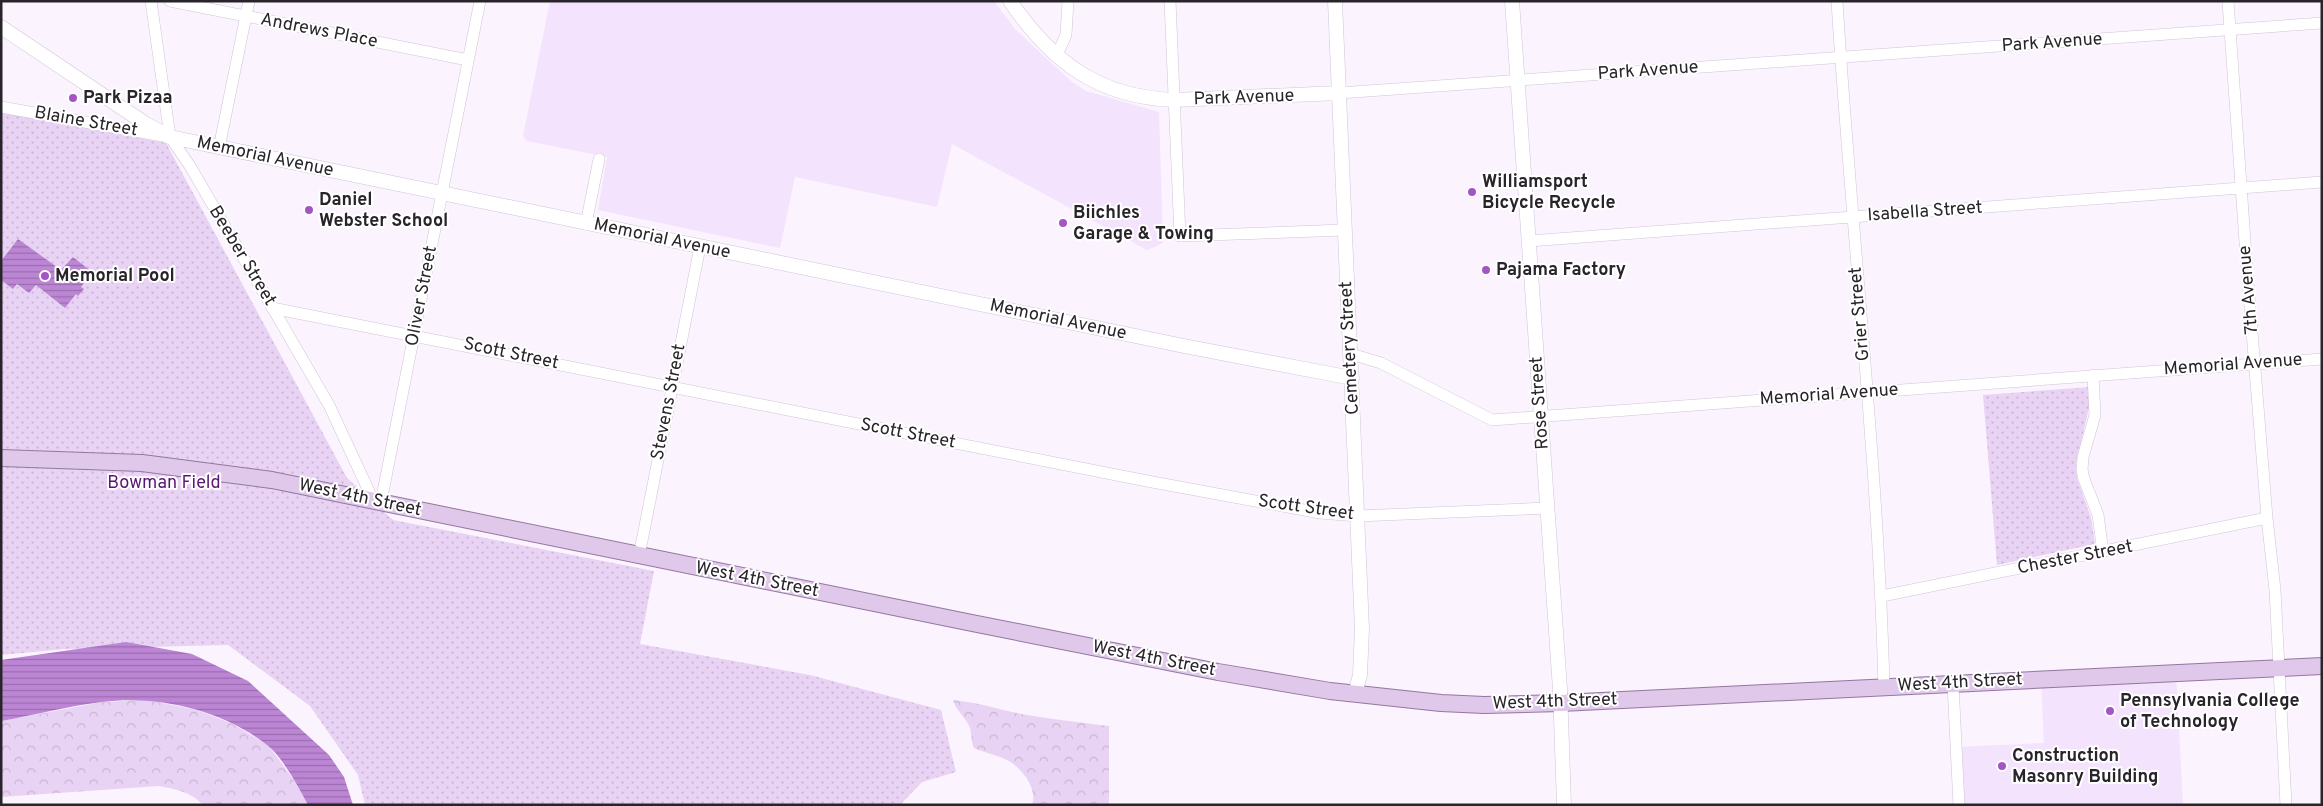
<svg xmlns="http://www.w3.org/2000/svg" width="2323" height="806" viewBox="0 0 2323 806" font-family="Overpass,sans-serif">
<defs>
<pattern id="forest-crowns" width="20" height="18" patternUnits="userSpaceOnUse" patternTransform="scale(1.25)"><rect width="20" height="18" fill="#e9d3f4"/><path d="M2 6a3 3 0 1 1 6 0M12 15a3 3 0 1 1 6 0" fill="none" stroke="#c8b5d1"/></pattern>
<pattern id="park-dots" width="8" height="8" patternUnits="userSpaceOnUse" patternTransform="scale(1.25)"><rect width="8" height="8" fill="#e9d3f4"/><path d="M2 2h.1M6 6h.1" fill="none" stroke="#c8b5d1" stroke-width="1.8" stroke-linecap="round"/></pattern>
<pattern id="water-rules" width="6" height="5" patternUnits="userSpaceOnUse" patternTransform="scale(1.25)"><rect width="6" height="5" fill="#bc86d5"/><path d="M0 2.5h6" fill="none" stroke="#996dad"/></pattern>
</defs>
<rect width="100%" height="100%" fill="#fbf3fe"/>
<!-- built -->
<path fill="#f4e3fc" d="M 550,1 L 994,1 L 1015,29 L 1072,82 L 1086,91 L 1159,112 L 1163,243 L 1147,250 L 952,144 L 937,207 L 795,177 L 780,248 L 598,210 L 607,157 L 527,141 L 523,136 Z
M 2176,673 L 2183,805 L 1959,805 L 1956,747 L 2044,743 L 2041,679 Z"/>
<!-- forest -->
<path fill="url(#forest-crowns)" d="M 148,700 L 197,710 L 233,724 L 269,746 L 296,783 L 308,805 L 203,805 C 191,792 176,789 159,786 L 1,797 L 1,721 L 102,702 Z
M 953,700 C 976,702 998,709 1021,714 C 1050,719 1079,722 1109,726 L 1109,805 L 1032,805 C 1038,789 1022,768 1007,760 C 997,755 985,753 974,748 C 971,741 972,735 970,728 C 966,717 956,711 953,700 Z"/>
<!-- park -->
<path fill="url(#park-dots)" d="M 1,112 L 166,143 L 347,478 L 393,520 L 654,571 L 640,644 L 810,675 L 941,710 L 956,772 L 922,782 L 900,805 L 365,805 L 358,775 L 310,706 L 228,645 L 65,649 L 1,655 Z
M 2090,387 L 2090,403 L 2076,464 L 2077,478 L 2091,518 L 2095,544 L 1997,565 L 1983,395 Z"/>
<!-- water -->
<path fill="url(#water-rules)" d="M 18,239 L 61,270 L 73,257 L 92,272 L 81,287 L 84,289 L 78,296 L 76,294 L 65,308 L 36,285 L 29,293 L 17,284 L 13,289 L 1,280 L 1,261 Z
M 126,642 L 192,654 L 248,681 L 329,755 L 344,777 L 353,805 L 308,805 C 299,788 282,756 267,745 C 222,710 159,695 102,702 C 68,706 35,715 1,721 L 1,660 Z"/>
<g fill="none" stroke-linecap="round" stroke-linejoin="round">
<defs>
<path id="minor" d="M 151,1 L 170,137 L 190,166 L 329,405 L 373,500
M 170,1 L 468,60
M 1170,1 L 1180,236 L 1345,230
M 1837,1 C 1851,230 1878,458 1884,687
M 2228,1 L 2247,270 L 2267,518 L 2275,590 L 2286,805
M 1057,55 L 1066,35 L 1068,1
M 1339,93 L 2322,23
M 1,107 L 163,136
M 219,148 L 249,1
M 586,224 L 599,159
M 1529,241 L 2322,182
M 272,308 L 1147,481 L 1320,513 L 1358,516 L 1547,508
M 1351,354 L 1381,363 L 1492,420 L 2322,359
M 2093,375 L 2095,415 L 2083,457 L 2082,470 L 2084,479 L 2098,515 L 2103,552
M 381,502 L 480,1
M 639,556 L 700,247
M 1882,596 L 2267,518
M 1953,684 L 1959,805"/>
<path id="tertiary" d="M 1010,1 C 1052,62 1098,97 1174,100 L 1339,93
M 1335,1 L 1362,629 L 1360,675 L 1355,694
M 1512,1 L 1560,689 L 1564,805
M 1,27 L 146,124 L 170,137 L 1184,346 L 1352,378"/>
<path id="primary" d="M 1,458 L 142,463 L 272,480 L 972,623 L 1218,672 L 1330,691 L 1441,703 L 1484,705 L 1561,703 L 2322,666"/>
</defs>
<!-- minor casing -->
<use href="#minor" stroke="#d0c4d6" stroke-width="12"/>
<!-- tertiary casing -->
<use href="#tertiary" stroke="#d0c4d6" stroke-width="15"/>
<!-- primary casing -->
<use href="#primary" stroke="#92779e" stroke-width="18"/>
<!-- minor -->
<use href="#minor" stroke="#fff" stroke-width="11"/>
<!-- tertiary -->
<use href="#tertiary" stroke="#fff" stroke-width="14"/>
<!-- primary -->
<use href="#primary" stroke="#e0c8eb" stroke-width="16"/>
</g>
<!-- markers -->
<g fill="#a454c5" stroke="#fff" stroke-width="2">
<circle cx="73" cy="98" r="5"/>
<circle cx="1472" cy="192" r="5"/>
<circle cx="309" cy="210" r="5"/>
<circle cx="1063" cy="223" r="5"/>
<circle cx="1486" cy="270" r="5"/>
<circle cx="45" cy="276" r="5"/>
<circle cx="2110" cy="711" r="5"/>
<circle cx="2002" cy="766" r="5"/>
</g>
<g text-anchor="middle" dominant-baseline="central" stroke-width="4" stroke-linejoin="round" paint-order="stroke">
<!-- street labels -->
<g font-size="18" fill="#28242a" stroke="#fff">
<text transform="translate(319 31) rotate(11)">Andrews Place</text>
<text transform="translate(2052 43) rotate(-4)">Park Avenue</text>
<text transform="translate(1648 71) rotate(-4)">Park Avenue</text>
<text transform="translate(1244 98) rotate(-2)">Park Avenue</text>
<text transform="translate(86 122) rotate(10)">Blaine Street</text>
<text transform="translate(265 157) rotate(12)">Memorial Avenue</text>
<text transform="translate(1925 212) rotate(-4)">Isabella Street</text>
<text transform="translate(662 239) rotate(12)">Memorial Avenue</text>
<text transform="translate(242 256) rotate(59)">Beeber Street</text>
<text transform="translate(2249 290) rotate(-95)">7th Avenue</text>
<text transform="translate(422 296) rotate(-79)">Oliver Street</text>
<text transform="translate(1860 314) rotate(-95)">Grier Street</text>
<text transform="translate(1058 320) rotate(12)">Memorial Avenue</text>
<text transform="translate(1350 348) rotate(-93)">Cemetery Street</text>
<text transform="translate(511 354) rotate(12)">Scott Street</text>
<text transform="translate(2233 365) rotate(-4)">Memorial Avenue</text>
<text transform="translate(1829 395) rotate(-4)">Memorial Avenue</text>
<text transform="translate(669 402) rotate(-79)">Stevens Street</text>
<text transform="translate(1540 403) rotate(-94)">Rose Street</text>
<text transform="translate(908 434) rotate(11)">Scott Street</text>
<text transform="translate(360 498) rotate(12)">West 4th Street</text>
<text transform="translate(1306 508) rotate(8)">Scott Street</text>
<text transform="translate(2075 558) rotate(-11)">Chester Street</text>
<text transform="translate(757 580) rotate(11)">West 4th Street</text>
<text transform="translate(1154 659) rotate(11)">West 4th Street</text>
<text transform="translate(1960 683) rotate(-3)">West 4th Street</text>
<text transform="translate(1555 702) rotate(-2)">West 4th Street</text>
</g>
<!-- poi labels -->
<g font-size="18" font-weight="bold" fill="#28242a" stroke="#fff" text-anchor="start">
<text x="83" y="98">Park Pizaa</text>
<text x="1482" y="182">Williamsport<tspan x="1482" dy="21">Bicycle Recycle</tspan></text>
<text x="319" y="200">Daniel<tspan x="319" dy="21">Webster School</tspan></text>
<text x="1073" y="213">Biichles<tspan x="1073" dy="21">Garage &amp; Towing</tspan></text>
<text x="1496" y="270">Pajama Factory</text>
<text x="55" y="276">Memorial Pool</text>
<text x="2120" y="701">Pennsylvania College<tspan x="2120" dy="21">of Technology</tspan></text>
<text x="2012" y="756">Construction<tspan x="2012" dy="21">Masonry Building</tspan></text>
</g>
<!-- park labels -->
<g font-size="18" fill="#5a1474" stroke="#fff">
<text x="164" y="483">Bowman Field</text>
</g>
</g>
<!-- border -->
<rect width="2323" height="806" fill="none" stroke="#28242a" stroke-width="5"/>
</svg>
